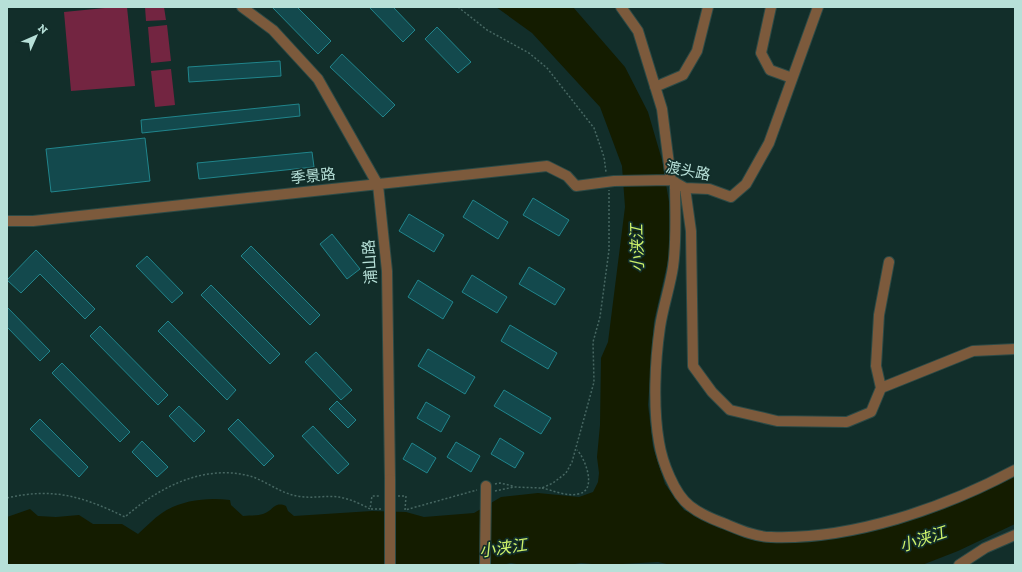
<svg xmlns="http://www.w3.org/2000/svg" width="1022" height="572" viewBox="0 0 1022 572" font-family="'Zilla Slab','Noto Sans SC',serif">
<rect width="100%" height="100%" fill="#122e2a"/>
<!-- green -->
<path fill="#732541" d="M 115,7 L 127,7 L 135,86 L 71,91 L 64,12 Z
M 145,7 L 164,7 L 166,20 L 146,21 Z
M 167,25 L 171,61 L 151,63 L 148,27 Z
M 171,69 L 175,105 L 155,107 L 151,71 Z"/>
<!-- water -->
<path fill="#141c00" d="M 496,7 L 573,7 L 625,67 L 648,112 L 662,160 L 669,202 L 670,252 L 654,321 L 648,405 L 653,447 L 665,484 L 684,510 L 756,541 L 815,539 L 892,525 L 1015,475 L 1015,524 L 958,551 L 922,565 L 671,565 L 658,562 L 604,565 L 581,563 L 569,565 L 522,565 L 511,563 L 501,565 L 7,565 L 7,517 L 30,509 L 38,516 L 56,517 L 79,515 L 93,524 L 122,524 L 138,534 C 146,527 153,519 162,513 C 181,500 207,497 230,500 L 231,505 L 243,516 C 249,515 257,516 263,514 C 273,511 274,501 286,506 L 288,511 L 294,516 L 372,511 L 406,512 L 424,517 L 474,513 L 501,497 L 538,493 L 579,497 L 593,492 L 598,482 L 599,473 L 597,457 L 600,425 L 601,358 L 608,342 L 625,207 L 622,166 L 600,107 L 532,33 Z"/>
<!-- building -->
<path fill="#13494d" stroke="#21858c" d="M 272,7 L 297,7 L 331,41 L 318,54 Z
M 369,7 L 393,7 L 415,30 L 403,42 Z
M 437,27 L 471,62 L 458,73 L 425,39 Z
M 342,54 L 395,105 L 383,117 L 330,67 Z
M 280,61 L 281,76 L 189,82 L 188,67 Z
M 299,104 L 300,116 L 142,133 L 141,120 Z
M 145,138 L 150,181 L 51,192 L 46,149 Z
M 312,152 L 314,167 L 199,179 L 197,163 Z
M 533,198 L 569,220 L 559,236 L 523,215 Z
M 473,200 L 508,222 L 498,239 L 463,217 Z
M 409,214 L 444,235 L 434,252 L 399,231 Z
M 332,234 L 360,269 L 347,279 L 320,244 Z
M 251,246 L 320,315 L 310,325 L 241,256 Z
M 36,250 L 95,309 L 85,319 L 40,274 L 21,293 L 7,280 Z
M 147,256 L 183,293 L 172,303 L 136,266 Z
M 529,267 L 565,289 L 555,305 L 519,284 Z
M 472,275 L 507,297 L 497,313 L 462,292 Z
M 418,280 L 453,302 L 443,319 L 408,297 Z
M 211,285 L 280,354 L 270,364 L 201,295 Z
M 7,307 L 50,351 L 40,361 L 7,327 Z
M 168,321 L 236,390 L 227,400 L 158,331 Z
M 510,325 L 557,353 L 548,369 L 501,341 Z
M 100,326 L 168,395 L 158,405 L 90,336 Z
M 428,349 L 475,377 L 465,394 L 418,366 Z
M 316,352 L 352,390 L 341,400 L 305,362 Z
M 62,363 L 130,432 L 120,442 L 52,373 Z
M 504,390 L 551,418 L 541,434 L 494,406 Z
M 337,401 L 356,420 L 348,428 L 329,409 Z
M 426,402 L 450,416 L 441,432 L 417,418 Z
M 179,406 L 205,431 L 194,442 L 169,416 Z
M 40,419 L 88,467 L 79,477 L 30,429 Z
M 238,419 L 274,456 L 264,466 L 228,429 Z
M 313,426 L 349,464 L 338,474 L 302,436 Z
M 500,438 L 524,453 L 515,468 L 491,454 Z
M 142,441 L 168,467 L 157,477 L 132,452 Z
M 456,442 L 480,456 L 471,472 L 447,457 Z
M 412,443 L 436,458 L 427,473 L 403,459 Z"/>
<g fill="none" stroke-linecap="round" stroke-linejoin="round">
<defs>
<path id="minor" d="M 242,7 L 273,30 L 318,79 L 378,185 L 387,271 L 390,479
M 621,7 L 638,31 L 662,109 L 671,180
M 771,7 L 761,53 L 770,70 L 792,78
M 655,87 L 683,75 L 697,51 L 708,7
M 675,182 C 675,210 677,239 673,267 C 670,287 663,307 660,327 C 655,361 653,408 659,442 C 662,461 674,494 690,506 C 699,513 712,519 723,523 C 738,529 755,537 771,537 C 852,540 944,508 1015,470
M 685,188 L 691,231 L 693,366 L 712,392 L 730,410 L 777,421 L 847,422 L 871,412 L 881,388 L 876,366 L 879,315 L 889,262
M 7,221 L 33,221 L 547,166 L 567,176 L 576,186 L 614,181 L 671,180 L 685,188 L 709,189 L 731,197 L 746,184 L 769,143 L 818,7
M 881,388 L 973,351 L 1015,349
M 485,565 L 486,486
M 959,565 L 985,548 L 1015,535"/>
</defs>
<!-- minor casing -->
<use href="#minor" stroke="#2c4a46" stroke-width="12"/>
<!-- path -->
<path stroke="#476762" stroke-width="1.5" stroke-dasharray="2 2" stroke-linecap="butt" d="M 458,7 L 487,30 L 529,53 L 547,68 L 594,128 L 604,157 L 606,172
M 495,484 L 500,483 L 513,486
M 542,488 C 552,490 567,497 578,494 C 598,491 585,458 577,450
M 495,491 L 514,487 L 542,488 L 553,483 L 566,473 L 572,462 L 594,382 L 593,342 L 600,317 L 609,250 L 609,190
M 398,496 L 406,496 L 405,510 L 477,490
M 7,498 C 54,487 84,497 125,517 C 159,487 204,464 250,476 C 266,481 280,493 297,496 C 312,499 326,495 339,497 C 350,499 361,504 370,509 L 372,496 L 380,496
M 371,509 L 381,509"/>
<!-- minor -->
<use href="#minor" stroke="#7c5a3c" stroke-width="10"/>
<defs>
<path id="minor-bridge" d="M 390,479 L 390,565"/>
</defs>
<!-- minor-bridge casing -->
<use href="#minor-bridge" stroke="#2c4a46" stroke-width="12" stroke-linecap="butt"/>
<!-- minor-bridge -->
<use href="#minor-bridge" stroke="#7c5a3c" stroke-width="10"/>
</g>
<g text-anchor="middle" dominant-baseline="central" stroke-width="3.5" stroke-linejoin="round" paint-order="stroke">
<!-- street labels -->
<g font-size="15" fill="#b7e0d8" stroke="#122e2a">
<text transform="translate(688 171) rotate(11)">渡头路</text>
<text transform="translate(313 176) rotate(-6)">季景路</text>
<text transform="translate(370 262) rotate(-94)">浦山路</text>
</g>
<!-- water labels -->
<g font-size="16" font-style="italic" fill="#cff36a" stroke="#122e2a">
<text transform="translate(637 248) rotate(-91)">小浃江</text>
<text transform="translate(923 539) rotate(-18)">小浃江</text>
<text transform="translate(503 548) rotate(-8)">小浃江</text>
</g>
</g>
<!-- border -->
<rect width="1022" height="572" fill="none" stroke="#b7e0d8" stroke-width="16"/>
<!-- north arrow -->
<g transform="translate(36 36) rotate(45)" stroke="#122e2a" stroke-width="3" paint-order="stroke">
<path d="M0-3L7 15L0 10L-7 15Z" fill="#b7e0d8"/>
<text y="-6" font-size="11" font-weight="bold" text-anchor="middle" fill="#b7e0d8">N</text>
</g>
</svg>
